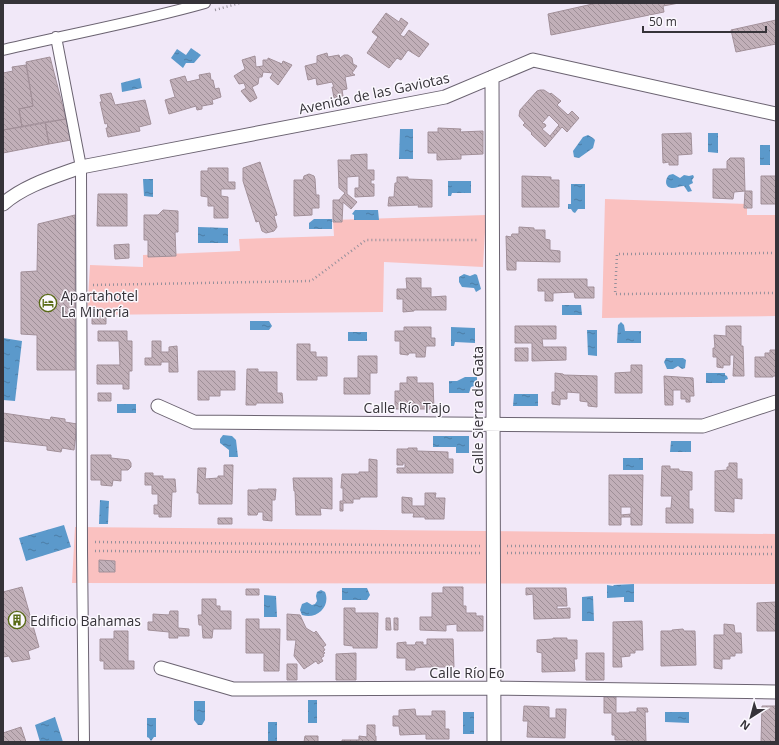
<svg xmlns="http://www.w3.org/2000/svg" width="779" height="745" viewBox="0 0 779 745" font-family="'Open Sans',sans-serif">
<defs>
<pattern id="water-ripples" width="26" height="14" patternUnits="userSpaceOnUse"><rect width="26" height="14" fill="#5b99cb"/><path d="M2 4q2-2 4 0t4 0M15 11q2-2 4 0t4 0" fill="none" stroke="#4c7da6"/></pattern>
<pattern id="building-back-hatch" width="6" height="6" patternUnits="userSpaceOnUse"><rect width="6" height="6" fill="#c1afb8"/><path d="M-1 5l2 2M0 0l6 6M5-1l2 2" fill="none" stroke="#9e8f97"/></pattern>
</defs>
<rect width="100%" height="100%" fill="#f1e8f8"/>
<!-- park -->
<path fill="#fac1c0" d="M 605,199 L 747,204 L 747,215 L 776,215 L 776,316 L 602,318 Z
M 486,215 L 483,267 L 384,262 L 383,312 L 87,315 L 90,265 L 143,267 L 143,255 L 240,251 L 239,239 L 334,236 L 333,220 Z
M 75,527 L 776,534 L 776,584 L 72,583 Z"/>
<!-- water -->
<path fill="url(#water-ripples)" d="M 191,48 L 201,55 L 194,63 L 186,63 L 183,68 L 171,58 L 177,49 L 186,55 Z
M 140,78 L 142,88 L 122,92 L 121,83 Z
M 400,129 L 413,129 L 413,159 L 399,159 Z
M 708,133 L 718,133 L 718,153 L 708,152 Z
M 588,135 L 593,138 L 595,140 L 593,148 L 579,158 L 574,157 L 573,151 L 583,137 Z
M 760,145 L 770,145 L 770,165 L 760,165 Z
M 673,174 L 680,178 L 684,175 L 689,176 L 693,175 L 694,177 L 692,180 L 693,183 L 689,185 L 692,191 L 688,192 L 684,186 C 680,186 676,188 673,188 C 664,188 665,179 669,175 Z
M 143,179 L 153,179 L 153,197 L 144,196 Z
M 448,181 L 471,181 L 471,193 L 452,193 L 451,196 L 448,196 Z
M 571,184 L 585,184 L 585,209 L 578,209 L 575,213 L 573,212 L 571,209 L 568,209 L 568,204 L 571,204 Z
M 355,210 L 378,210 L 379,220 L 354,220 L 354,215 L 352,214 Z
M 314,219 L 332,219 L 332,229 L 309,229 L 309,223 Z
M 198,227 L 228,228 L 228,243 L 198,243 Z
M 464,274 L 470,276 L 475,274 L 477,275 L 481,289 L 476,292 L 474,288 L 462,287 L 459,282 L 459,277 Z
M 562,305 L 581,305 L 582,315 L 562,315 Z
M 250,321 L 269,321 L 272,326 L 269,330 L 250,330 Z
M 621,322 L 624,325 L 625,331 L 641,331 L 641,343 L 617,343 L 618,325 Z
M 451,327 L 475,328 L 475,343 L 455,342 L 454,346 L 451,346 Z
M 587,330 L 597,330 L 597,356 L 588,355 Z
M 348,332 L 367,332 L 367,341 L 348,341 Z
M 3,338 L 22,341 L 15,401 L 3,400 Z
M 666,358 L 683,358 L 686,360 L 685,368 L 682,369 L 678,366 L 673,369 L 667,369 L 664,362 Z
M 706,373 L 725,373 L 725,375 L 727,376 L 728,379 L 725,380 L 725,383 L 706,383 Z
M 465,377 L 477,377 L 477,385 L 471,387 L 469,393 L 449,393 L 449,381 L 457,381 Z
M 514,394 L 538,394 L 538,406 L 513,406 Z
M 117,404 L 136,404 L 136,413 L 117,413 Z
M 223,435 L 232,436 L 236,440 L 238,457 L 229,457 L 229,450 L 220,443 L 220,439 Z
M 433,436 L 469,436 L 469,453 L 456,453 L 456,447 L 433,447 Z
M 671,441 L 691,441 L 691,452 L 670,452 Z
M 623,458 L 643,458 L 643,470 L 623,470 Z
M 100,500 L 109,501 L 108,524 L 99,524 Z
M 64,525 L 71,547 L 26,561 L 19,538 Z
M 634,584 L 634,602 L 624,602 L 624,597 L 607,598 L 607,585 L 613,586 L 614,585 Z
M 342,588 L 367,588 L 370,595 L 367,600 L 342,600 Z
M 321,590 L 325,592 C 331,606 317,620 302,615 L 300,610 L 302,604 L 307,602 L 312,605 L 315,604 L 317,601 L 316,596 L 317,592 Z
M 264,595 L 276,596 L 277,617 L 264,617 Z
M 593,596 L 594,621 L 582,621 L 582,597 Z
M 308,700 L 317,700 L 317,723 L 308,723 Z
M 194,701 L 205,701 L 205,720 L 202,725 L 198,725 L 194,720 Z
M 463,712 L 474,712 L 474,734 L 463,734 Z
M 665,712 L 689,712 L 689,723 L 665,722 Z
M 55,717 L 63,742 L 40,742 L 35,725 Z
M 147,718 L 156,718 L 156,737 L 154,737 L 151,741 L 149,738 L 147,737 Z
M 268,722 L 277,722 L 277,742 L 268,741 Z"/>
<!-- building -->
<path fill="url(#building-back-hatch)" stroke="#a29099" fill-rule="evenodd" d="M 597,3 L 679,3 L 663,6 L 664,12 L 551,35 L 548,14 Z
M 386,13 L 399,22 L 401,18 L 408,23 L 400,35 L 404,37 L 409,30 L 429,44 L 419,57 L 408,50 L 401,60 L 397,58 L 389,68 L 367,53 L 378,37 L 372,32 Z
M 776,20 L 776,44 L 736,52 L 731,30 Z
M 327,53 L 328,57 L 339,55 L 340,58 L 344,55 L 348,55 L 352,58 L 353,64 L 357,66 L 352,73 L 355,75 L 345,77 L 347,89 L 342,90 L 343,96 L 334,98 L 332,87 L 334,87 L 332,82 L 317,85 L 316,78 L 308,80 L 305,66 L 317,63 L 317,56 Z
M 255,56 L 256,67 L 263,66 L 263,60 L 268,60 L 268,58 L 282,64 L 283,61 L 292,65 L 278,85 L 270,78 L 273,73 L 263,72 L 262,77 L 259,77 L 258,84 L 252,87 L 257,98 L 250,102 L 241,91 L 246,88 L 244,83 L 239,84 L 234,76 L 245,69 L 242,60 Z
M 50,57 L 66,119 L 22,127 L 19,109 L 33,106 L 26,62 Z
M 26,65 L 33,106 L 19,109 L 22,127 L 3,130 L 3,73 L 13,71 L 12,67 Z
M 210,73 L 211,80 L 213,80 L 215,89 L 219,88 L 221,97 L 212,100 L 213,104 L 202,106 L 202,109 L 197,110 L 196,106 L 169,114 L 165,100 L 175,97 L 170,80 L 185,76 L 187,82 L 200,79 L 199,75 Z
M 540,90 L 544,90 L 550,94 L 551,93 L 561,101 L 557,105 L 568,115 L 572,111 L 579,118 L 567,132 L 562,127 L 545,147 L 531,134 L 532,133 L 523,125 L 525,123 L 519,116 L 520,110 L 537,91 ZM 549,115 L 559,125 L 550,136 L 542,129 L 546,126 L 545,124 L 542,123 Z
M 111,93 L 115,105 L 145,100 L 151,124 L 139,127 L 140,131 L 108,137 L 106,128 L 108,128 L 107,123 L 105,124 L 100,102 L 102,102 L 100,95 Z
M 66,119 L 71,140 L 49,144 L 45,122 Z
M 45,122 L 49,144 L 3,153 L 3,130 Z
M 438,128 L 461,129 L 460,132 L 483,131 L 483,154 L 461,155 L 461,159 L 437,160 L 437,153 L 428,153 L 428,132 L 438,132 Z
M 691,133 L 692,154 L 678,155 L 678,165 L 669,165 L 669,162 L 663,163 L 662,134 Z
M 367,154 L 367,170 L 374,170 L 374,180 L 371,180 L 371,184 L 374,184 L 374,196 L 355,197 L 355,188 L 359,188 L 359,176 L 347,177 L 347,194 L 357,202 L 351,209 L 343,202 L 342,222 L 333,222 L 333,200 L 340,200 L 339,200 L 345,193 L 339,188 L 338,160 L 351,160 L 351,155 Z
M 730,158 L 744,158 L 745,191 L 734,192 L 733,199 L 713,198 L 713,169 L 727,169 L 727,161 Z
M 260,162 L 277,215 L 274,216 L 277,227 L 274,231 L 266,233 L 262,231 L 259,221 L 256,222 L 243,181 L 243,168 Z
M 208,168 L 228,168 L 228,182 L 235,182 L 235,189 L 221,189 L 221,196 L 228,197 L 228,218 L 214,218 L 214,206 L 208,206 L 208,197 L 201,196 L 201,171 L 208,171 Z
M 309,174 L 314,176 L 315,179 L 316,195 L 319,195 L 319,208 L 312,208 L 312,215 L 294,216 L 294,180 L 303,180 L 304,176 Z
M 776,174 L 776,204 L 761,204 L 761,176 L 776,176 Z
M 522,176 L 551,177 L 551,180 L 559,180 L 559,207 L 522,207 Z
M 397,177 L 408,177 L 408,179 L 432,180 L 432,207 L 418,207 L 419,205 L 388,206 L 389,197 L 394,197 L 395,183 L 397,183 Z
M 745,191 L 752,191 L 752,208 L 744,208 Z
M 98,194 L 127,194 L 127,226 L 97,226 Z
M 163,210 L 178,211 L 178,232 L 175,232 L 176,256 L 148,257 L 148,240 L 144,240 L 144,215 L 158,215 Z
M 75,215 L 75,370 L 37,370 L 37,335 L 21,334 L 21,272 L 37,271 L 38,224 Z
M 519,227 L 534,228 L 534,230 L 545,230 L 545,239 L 550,240 L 550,250 L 560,251 L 560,262 L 516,261 L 516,270 L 507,270 L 506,236 L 511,237 L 512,234 L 519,234 Z
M 129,244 L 129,258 L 115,259 L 114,245 Z
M 406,278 L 421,278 L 421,288 L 431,288 L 431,297 L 446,296 L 446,310 L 414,310 L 414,311 L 403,312 L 403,299 L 397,299 L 397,289 L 407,289 Z
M 538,279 L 587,279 L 587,287 L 594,287 L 594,298 L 575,298 L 574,292 L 553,293 L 553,301 L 545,301 L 545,291 L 538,291 Z
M 92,316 L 106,316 L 106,324 L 92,324 Z
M 515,326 L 556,326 L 556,339 L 542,339 L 543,347 L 566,347 L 566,360 L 532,361 L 532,343 L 515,343 Z
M 726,326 L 741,326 L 741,346 L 743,346 L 744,376 L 733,376 L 734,355 L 730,355 L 730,365 L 723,365 L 723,368 L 717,367 L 717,357 L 713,357 L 713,348 L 715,348 L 714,335 L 726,336 Z
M 404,327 L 431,327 L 431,338 L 435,338 L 435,346 L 426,346 L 425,357 L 416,357 L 416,353 L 409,353 L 408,355 L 400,354 L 400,341 L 395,341 L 395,331 L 404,331 Z
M 98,331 L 127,331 L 127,341 L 132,341 L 132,371 L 129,371 L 129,389 L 123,389 L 123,384 L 97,384 L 97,365 L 120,365 L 119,341 L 98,341 Z
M 152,341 L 161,341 L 161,352 L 169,352 L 169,347 L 177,346 L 178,372 L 169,372 L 169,362 L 161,362 L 161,365 L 145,365 L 145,358 L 152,358 Z
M 297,344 L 310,344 L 310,352 L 316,352 L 316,357 L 327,357 L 327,376 L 317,376 L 317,380 L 297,380 Z
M 515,348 L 528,348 L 528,361 L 515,361 Z
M 770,350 L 776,350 L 776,376 L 773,376 L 773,377 L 755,377 L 755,357 L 765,357 L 765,353 L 770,353 Z
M 358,356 L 377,356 L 377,373 L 370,373 L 370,394 L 344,394 L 344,378 L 358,378 Z
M 631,365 L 642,365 L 642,393 L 615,393 L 615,373 L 631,372 Z
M 247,369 L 258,369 L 258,372 L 277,372 L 277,393 L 282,393 L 283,403 L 256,403 L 256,405 L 246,405 Z
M 198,371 L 235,371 L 235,390 L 220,390 L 220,396 L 209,396 L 209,400 L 198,400 Z
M 555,373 L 563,374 L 564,375 L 597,376 L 597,407 L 588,406 L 588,402 L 580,401 L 580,393 L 567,392 L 567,399 L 560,399 L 560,405 L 552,404 L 552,392 L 555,392 Z
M 664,376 L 693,378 L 694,396 L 690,396 L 690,402 L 686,402 L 686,399 L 681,399 L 681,390 L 673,390 L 673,405 L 665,405 Z
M 407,377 L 417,377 L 417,383 L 433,383 L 434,409 L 417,409 L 417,411 L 407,411 L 407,409 L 395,409 L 395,391 L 400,391 L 400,383 L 407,383 Z
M 98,393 L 111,393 L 111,401 L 98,401 Z
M 3,413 L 50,420 L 51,417 L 65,419 L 65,422 L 77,424 L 74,450 L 62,448 L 61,452 L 47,450 L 47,446 L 3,441 Z
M 408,448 L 417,448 L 417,451 L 448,452 L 448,459 L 453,459 L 453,473 L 397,473 L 397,468 L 405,468 L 405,463 L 403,463 L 403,465 L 397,465 L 397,449 L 408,449 Z
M 91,455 L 111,455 L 111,458 L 129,460 L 131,463 L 131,467 L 128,470 L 121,470 L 121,481 L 113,480 L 112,486 L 101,485 L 101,480 L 91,480 Z
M 369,459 L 377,460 L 377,497 L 360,497 L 360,499 L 353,499 L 353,503 L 343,503 L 343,511 L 340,511 L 340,501 L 343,501 L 343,488 L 341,488 L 342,474 L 359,474 L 359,472 L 369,472 Z
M 729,463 L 737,463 L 737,479 L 742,479 L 742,499 L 734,498 L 734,512 L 715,511 L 715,471 L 727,470 L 727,467 L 729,467 Z
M 224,465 L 233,465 L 232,504 L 199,504 L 199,493 L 197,493 L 198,468 L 206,468 L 205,479 L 218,478 L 218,476 L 224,476 Z
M 662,466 L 670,466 L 670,469 L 679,469 L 679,471 L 692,472 L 692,490 L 689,490 L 689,509 L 693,509 L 693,523 L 666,523 L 666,508 L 671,508 L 672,496 L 661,496 Z
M 145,473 L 153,473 L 153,476 L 163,476 L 163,479 L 175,479 L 176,492 L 172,492 L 171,517 L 159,517 L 159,514 L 154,514 L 154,505 L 158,505 L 158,494 L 152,494 L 152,485 L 145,485 Z
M 609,475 L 643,475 L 642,525 L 631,525 L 631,517 L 621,517 L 621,525 L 609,525 ZM 621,507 L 631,507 L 631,514 L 621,515 Z
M 293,478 L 332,478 L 332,509 L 320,508 L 321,515 L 296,515 L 295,491 L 294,491 Z
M 258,489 L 276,489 L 275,500 L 272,500 L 272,521 L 263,520 L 263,512 L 258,512 L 257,515 L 248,515 L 248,490 L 258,490 Z
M 425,493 L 436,493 L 435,498 L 445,498 L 444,519 L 425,519 L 425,517 L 413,517 L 414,513 L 402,513 L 402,497 L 412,498 L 412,506 L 425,506 Z
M 218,518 L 232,518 L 232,524 L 218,524 Z
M 99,560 L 115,561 L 115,572 L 99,572 Z
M 22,587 L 39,647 L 28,651 L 30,659 L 12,662 L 9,656 L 3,657 L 3,592 Z
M 443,587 L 463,587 L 463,606 L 466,606 L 466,613 L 476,613 L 476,616 L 483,616 L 483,631 L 457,631 L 457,624 L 446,625 L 446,631 L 420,630 L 420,617 L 432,617 L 432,593 L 443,593 Z
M 526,588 L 566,588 L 567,606 L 557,606 L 557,609 L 570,608 L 570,618 L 534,619 L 533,594 L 526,595 Z
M 246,589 L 259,589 L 259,595 L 246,595 Z
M 202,599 L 216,599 L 216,606 L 220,606 L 220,611 L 231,611 L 231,629 L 213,629 L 212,638 L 203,638 L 202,625 L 199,625 L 198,615 L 202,615 Z
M 776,602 L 776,631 L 757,631 L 757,603 Z
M 344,608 L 355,608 L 355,613 L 378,613 L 377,648 L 353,648 L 353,646 L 344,645 Z
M 170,611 L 178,611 L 178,628 L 189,629 L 189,636 L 177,636 L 178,638 L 169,638 L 169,632 L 148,630 L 148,622 L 153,622 L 153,614 L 169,615 Z
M 287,614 L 300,615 L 306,628 L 314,633 L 316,631 L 326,645 L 323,647 L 325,650 L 323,651 L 325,653 L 323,654 L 324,656 L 321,658 L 323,661 L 318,664 L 316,661 L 304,669 L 294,656 L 296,640 L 287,640 Z
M 386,618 L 390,618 L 391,630 L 386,630 Z
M 394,618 L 398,618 L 398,630 L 394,630 Z
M 246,619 L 259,619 L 259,629 L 280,629 L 279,671 L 264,671 L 264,653 L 246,653 Z
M 642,621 L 643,650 L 635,650 L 635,653 L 630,653 L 630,656 L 621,657 L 622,667 L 613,667 L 613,622 Z
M 724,624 L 734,625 L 735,633 L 741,633 L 742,653 L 735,653 L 735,656 L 730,656 L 730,659 L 722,659 L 722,669 L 714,668 L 714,635 L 724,635 Z
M 683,629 L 684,631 L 695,631 L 696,665 L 661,666 L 661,631 L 672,631 L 672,630 Z
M 114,631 L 128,631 L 128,661 L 134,661 L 134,669 L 104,669 L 104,661 L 100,661 L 100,639 L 114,639 Z
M 553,638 L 567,638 L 567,640 L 577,640 L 577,659 L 574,659 L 575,671 L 542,672 L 542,653 L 537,652 L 537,640 L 553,639 Z
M 427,639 L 453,639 L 454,667 L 425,667 L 415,668 L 415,670 L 406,670 L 406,658 L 397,658 L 397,643 L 406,642 L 406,645 L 415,645 L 416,642 L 423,642 L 423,645 L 427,645 Z
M 356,653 L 356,680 L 336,680 L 336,654 Z
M 586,653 L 604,653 L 604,680 L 586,680 Z
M 287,664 L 297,664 L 297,680 L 287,680 Z
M 604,697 L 616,697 L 616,713 L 629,713 L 629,712 L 637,712 L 637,708 L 647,708 L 648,712 L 645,712 L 646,742 L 627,742 L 627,740 L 615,740 L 615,735 L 612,735 L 612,713 L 604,713 Z
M 524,706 L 549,707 L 549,718 L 556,718 L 556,709 L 566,709 L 565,738 L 527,737 L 528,721 L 523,721 Z
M 762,706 L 776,706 L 776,742 L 761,742 Z
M 415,709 L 416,716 L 432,716 L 432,711 L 445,711 L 445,729 L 449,729 L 449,739 L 426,739 L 426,734 L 400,735 L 399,726 L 393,726 L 393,716 L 399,716 L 399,710 Z
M 367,725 L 375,725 L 375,736 L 376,736 L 376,742 L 342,742 L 342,740 L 359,740 L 359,736 L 367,737 Z
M 21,727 L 26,742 L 3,742 L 3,733 Z
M 305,736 L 318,736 L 318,742 L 304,742 Z"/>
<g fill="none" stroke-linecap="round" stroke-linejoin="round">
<defs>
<path id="pedestrian" d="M 56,37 L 81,167 L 82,551 L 84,742
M 3,50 C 70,34 138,22 205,3"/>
<path id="minor" d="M 492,77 L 494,742
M 3,204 C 25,185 54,177 81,167 L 445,97 L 533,60 L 776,114
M 158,406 L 194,422 L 703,426 L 776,402
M 161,668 L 233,689 L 494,688 L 776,692"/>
</defs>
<!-- pedestrian casing -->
<use href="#pedestrian" stroke="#6b6371" stroke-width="12"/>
<!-- minor casing -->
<use href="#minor" stroke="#6b6371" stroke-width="15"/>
<!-- path -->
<path stroke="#96909b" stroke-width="2.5" stroke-dasharray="1 3" stroke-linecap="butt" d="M 215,10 L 240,3
M 776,253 L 617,254 L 615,294 L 776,293
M 93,285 L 311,281 L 366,240 L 478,240
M 95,542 L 480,546
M 507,546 L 776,547
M 95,551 L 480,553
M 507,553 L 776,554"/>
<!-- pedestrian -->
<use href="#pedestrian" stroke="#fff" stroke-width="10"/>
<!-- minor -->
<use href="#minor" stroke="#fff" stroke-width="13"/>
</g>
<!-- icons -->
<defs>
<symbol id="hotel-ring" viewBox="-11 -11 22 22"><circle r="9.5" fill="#fbf8fe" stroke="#5a6b17" stroke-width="1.5"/><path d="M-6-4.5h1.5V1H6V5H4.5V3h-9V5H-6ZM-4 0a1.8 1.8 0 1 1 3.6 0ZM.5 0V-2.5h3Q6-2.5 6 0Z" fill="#5a6b17"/></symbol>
<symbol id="building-ring" viewBox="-11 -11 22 22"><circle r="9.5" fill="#fbf8fe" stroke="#5a6b17" stroke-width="1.5"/><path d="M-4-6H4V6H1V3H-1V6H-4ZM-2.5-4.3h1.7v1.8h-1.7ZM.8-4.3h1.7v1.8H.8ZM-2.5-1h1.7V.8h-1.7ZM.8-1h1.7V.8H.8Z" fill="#5a6b17"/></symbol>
</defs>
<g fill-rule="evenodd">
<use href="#hotel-ring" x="38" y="293" width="20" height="20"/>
<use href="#building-ring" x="7" y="610" width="20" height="20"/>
</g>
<g text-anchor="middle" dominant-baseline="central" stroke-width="3" stroke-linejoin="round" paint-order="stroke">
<!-- street labels -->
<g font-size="14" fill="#363339" stroke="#fbf8fe">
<text transform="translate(374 93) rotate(-12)">Avenida de las Gaviotas</text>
<text x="407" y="407">Calle Río Tajo</text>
<text transform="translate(477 410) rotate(-90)">Calle Sierra de Gata</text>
<text x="467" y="672">Calle Río Eo</text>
</g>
<!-- poi labels -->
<g font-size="14" fill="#363339" stroke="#fbf8fe" text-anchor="start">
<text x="61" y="295">Apartahotel<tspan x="61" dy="16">La Minería</tspan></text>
<text x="30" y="620">Edificio Bahamas</text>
</g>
</g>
<!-- border -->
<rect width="779" height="745" fill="none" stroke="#363339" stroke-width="8"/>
<!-- north arrow -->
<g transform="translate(751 717) rotate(216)" stroke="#fbf8fe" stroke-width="3" paint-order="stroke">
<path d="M0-3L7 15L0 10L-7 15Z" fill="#363339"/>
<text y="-6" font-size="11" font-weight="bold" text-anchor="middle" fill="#363339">N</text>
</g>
<!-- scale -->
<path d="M643 26v6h123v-6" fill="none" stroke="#363339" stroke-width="2"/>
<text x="649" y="26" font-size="12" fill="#363339" stroke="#fbf8fe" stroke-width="3" paint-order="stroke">50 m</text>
</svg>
